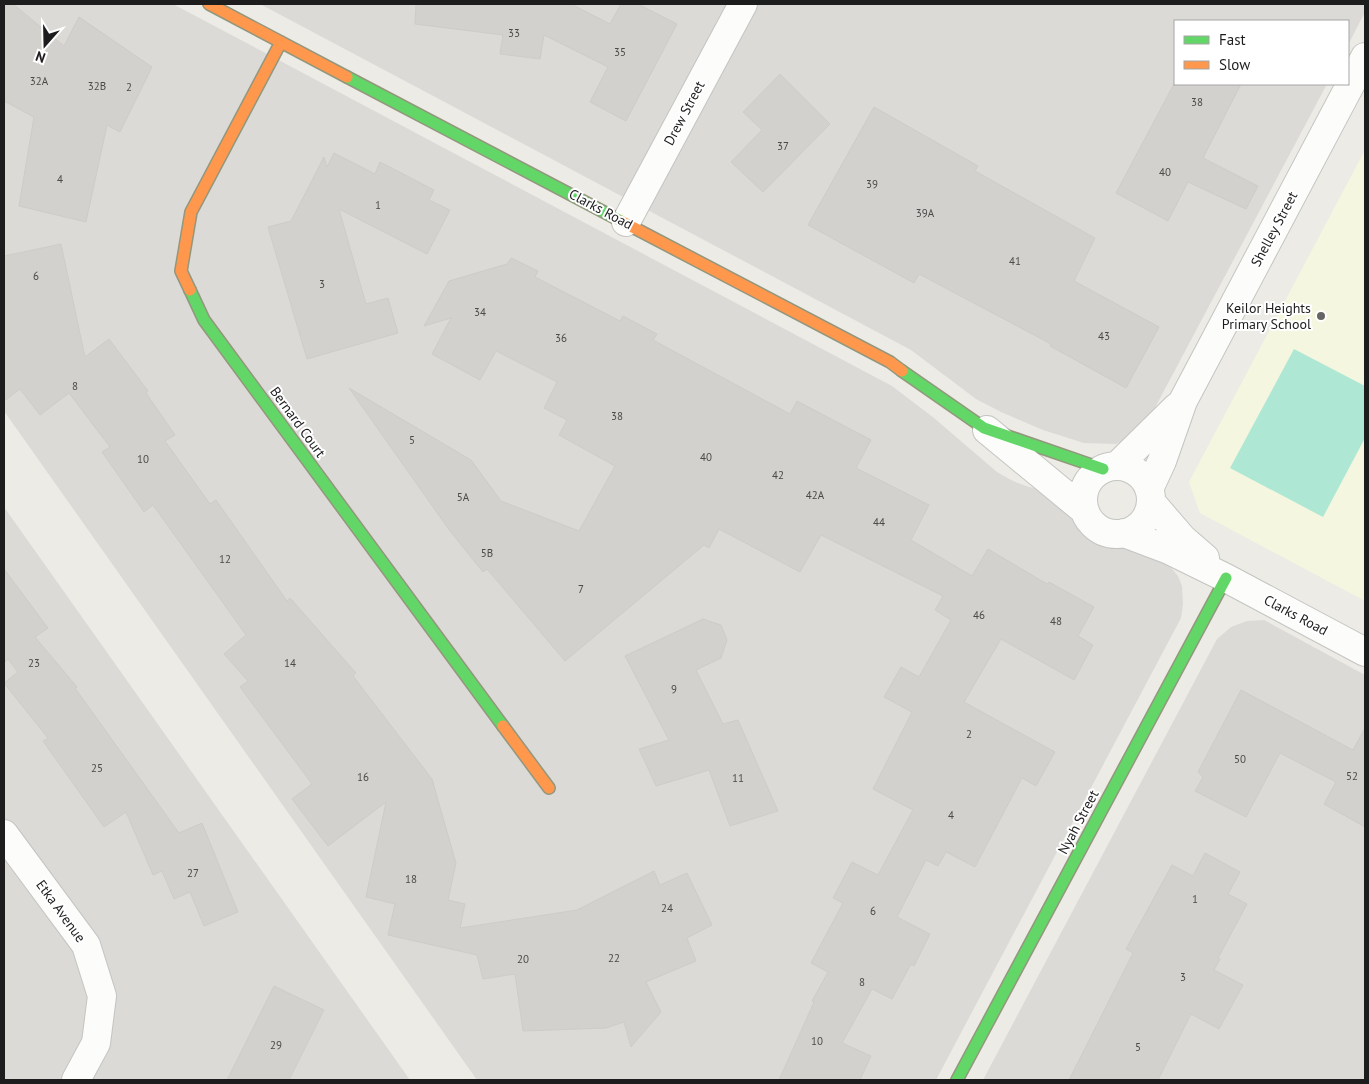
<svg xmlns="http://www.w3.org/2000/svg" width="1369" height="1084" viewBox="0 0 1369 1084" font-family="'PT Sans',sans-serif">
<rect width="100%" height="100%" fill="#ecebe6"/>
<!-- residential -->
<path fill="#dbdad7" d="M 4,4 L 173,4 L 892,386 L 934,418 L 997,472 L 1013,481 L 1029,487 L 1049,491 L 1070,515 L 1093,535 L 1112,544 L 1138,551 L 1167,563 L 1178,576 L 1182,586 L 1183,604 L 1181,618 L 936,1080 L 477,1080 L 4,411 Z
M 260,4 L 1365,4 L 1365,12 L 1348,45 L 1348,21 L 1175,21 L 1175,84 L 1327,84 L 1149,419 L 1133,436 L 1116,444 L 1084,443 L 1043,430 L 1001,412 L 976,399 L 911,350 Z
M 4,507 L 410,1080 L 4,1080 Z
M 1264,620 L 1365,675 L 1365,1080 L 983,1080 L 1217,639 L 1231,627 L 1247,621 Z"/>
<!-- education -->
<path fill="#f5f6e0" d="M 1365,150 L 1365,601 L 1200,513 L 1189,482 Z"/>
<!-- pitch -->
<path fill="#aee7d3" d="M 1294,349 L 1365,386 L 1365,438 L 1323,517 L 1230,468 Z"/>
<!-- building -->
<path fill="#d3d1cd" stroke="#cfccc7" d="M 4,4 L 13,4 L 64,46 L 79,17 L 152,67 L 120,132 L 107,125 L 86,222 L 19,206 L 34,117 L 4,101 Z
M 416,4 L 571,4 L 610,24 L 621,4 L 638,4 L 677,24 L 626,121 L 590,102 L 608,67 L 544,35 L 540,59 L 500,54 L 503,35 L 415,24 Z
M 780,74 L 830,124 L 763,192 L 731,162 L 762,130 L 743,112 Z
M 1174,84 L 1241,84 L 1203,158 L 1258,186 L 1246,209 L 1188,182 L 1168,221 L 1116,193 Z
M 874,107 L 978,166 L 975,171 L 1095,238 L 1074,281 L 1159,327 L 1126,388 L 1050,346 L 1051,344 L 919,274 L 914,283 L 808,225 Z
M 334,153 L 375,174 L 380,162 L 434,190 L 429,200 L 450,210 L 427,254 L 339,209 L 366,304 L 388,298 L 398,333 L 307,359 L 268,227 L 291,221 L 324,157 L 327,167 Z
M 61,244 L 85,357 L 109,339 L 148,391 L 146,393 L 175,435 L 165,441 L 210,504 L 216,500 L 287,601 L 290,598 L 356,673 L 353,676 L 432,779 L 456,863 L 448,900 L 465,904 L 460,928 L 577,910 L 654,871 L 660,885 L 687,873 L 712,925 L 687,938 L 696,961 L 646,982 L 661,1012 L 631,1047 L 624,1022 L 606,1028 L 523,1031 L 515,974 L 483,979 L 477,955 L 388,935 L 395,904 L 366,897 L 386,802 L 328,846 L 292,799 L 312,784 L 240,687 L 248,681 L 224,654 L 246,635 L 153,505 L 144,512 L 102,452 L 110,447 L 69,393 L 40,415 L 20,389 L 4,401 L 4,256 Z
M 511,258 L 538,271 L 535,277 L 620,321 L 623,316 L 657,334 L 653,340 L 790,414 L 797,401 L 871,440 L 856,468 L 929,505 L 911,540 L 972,576 L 988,549 L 1047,584 L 1049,582 L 1094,607 L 1078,636 L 1093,645 L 1074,680 L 1001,639 L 964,702 L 1055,752 L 1036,786 L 1022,778 L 975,867 L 946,852 L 938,866 L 926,860 L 897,917 L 930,934 L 914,966 L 911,964 L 892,999 L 872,989 L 842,1043 L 871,1056 L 860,1080 L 779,1080 L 814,1002 L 812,1001 L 828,972 L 811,963 L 843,903 L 833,898 L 852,862 L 878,875 L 913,810 L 873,789 L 912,712 L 884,697 L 901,667 L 919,677 L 951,620 L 935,610 L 943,596 L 821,535 L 800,572 L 719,529 L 709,548 L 704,545 L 565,661 L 487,569 L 483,572 L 450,531 L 349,388 L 471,460 L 501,501 L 579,531 L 615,466 L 559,435 L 567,420 L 544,408 L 557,382 L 496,351 L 480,380 L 432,354 L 451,318 L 424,326 L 449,281 L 507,264 Z
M 4,569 L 48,628 L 35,637 L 77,687 L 75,688 L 179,833 L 202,823 L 238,912 L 204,926 L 190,892 L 174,899 L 162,871 L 153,875 L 126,812 L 104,827 L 43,741 L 48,738 L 4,683 L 18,672 L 8,659 L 4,663 Z
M 703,619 L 721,625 L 727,640 L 721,658 L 696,670 L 723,724 L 738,720 L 778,811 L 730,826 L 709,770 L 656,786 L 639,749 L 669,740 L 625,656 Z
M 1241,690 L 1353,750 L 1365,728 L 1365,827 L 1324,804 L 1336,782 L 1280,753 L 1246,817 L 1195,791 L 1203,777 L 1198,772 Z
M 1205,853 L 1240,872 L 1228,894 L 1247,904 L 1218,958 L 1220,959 L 1214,970 L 1243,985 L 1219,1029 L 1191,1014 L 1158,1080 L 1069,1080 L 1133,953 L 1126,949 L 1172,865 L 1193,876 Z
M 274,986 L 324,1010 L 289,1080 L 227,1080 Z"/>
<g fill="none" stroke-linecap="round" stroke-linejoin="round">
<defs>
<path id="street" d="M 626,222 L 743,4
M 987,430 L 1084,510
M 1117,466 L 1177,407
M1083 500a34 34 0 1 1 68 0a34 34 0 1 1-68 0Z
M 1149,489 L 1162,461 L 1183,401 L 1365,57
M 1151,502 L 1182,538 L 1205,558
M 1124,533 L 1169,550 L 1226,578 L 1365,652
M 4,834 L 86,945 L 102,996 L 96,1043 L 76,1080"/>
<path id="fast" d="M 347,77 L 621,221
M 190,290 L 204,320 L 503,726
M 902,371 L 984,428 L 1103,469
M 957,1080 L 1226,578"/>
<path id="slow" d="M 209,4 L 347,77
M 621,221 L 890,362 L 902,371
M 190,290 L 181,271 L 191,212 L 281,42
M 503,726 L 549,788"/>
</defs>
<!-- street casing -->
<use href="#street" stroke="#c4c4c2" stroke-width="30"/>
<!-- fast casing -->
<use href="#fast" stroke="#93977d" stroke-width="14"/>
<!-- slow casing -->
<use href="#slow" stroke="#93977d" stroke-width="14"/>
<!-- street -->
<use href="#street" stroke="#fcfcfb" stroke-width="28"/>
<!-- fast -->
<use href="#fast" stroke="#63d668" stroke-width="11"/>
<!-- slow -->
<use href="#slow" stroke="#ff974d" stroke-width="11"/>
</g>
<!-- markers -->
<circle fill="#656563" stroke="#fff" stroke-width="2" cx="1321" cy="316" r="5"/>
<g text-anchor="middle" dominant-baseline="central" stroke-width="4" stroke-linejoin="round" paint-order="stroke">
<!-- number labels -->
<g font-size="11" fill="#4a4a49">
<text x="514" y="33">33</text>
<text x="620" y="52">35</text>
<text x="39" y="81">32A</text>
<text x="97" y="86">32B</text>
<text x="129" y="87">2</text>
<text x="1197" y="102">38</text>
<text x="783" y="146">37</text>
<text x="1165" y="172">40</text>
<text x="60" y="179">4</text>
<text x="872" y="184">39</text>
<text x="378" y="205">1</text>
<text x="925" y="213">39A</text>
<text x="1015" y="261">41</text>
<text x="36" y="276">6</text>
<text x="322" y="284">3</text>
<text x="480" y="312">34</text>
<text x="1104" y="336">43</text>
<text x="561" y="338">36</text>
<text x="75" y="386">8</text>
<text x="617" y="416">38</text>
<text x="412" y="440">5</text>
<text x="706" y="457">40</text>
<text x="143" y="459">10</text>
<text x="778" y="475">42</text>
<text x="815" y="495">42A</text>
<text x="463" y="497">5A</text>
<text x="879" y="522">44</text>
<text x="487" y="553">5B</text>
<text x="225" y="559">12</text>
<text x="581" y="589">7</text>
<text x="979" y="615">46</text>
<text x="1056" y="621">48</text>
<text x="34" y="663">23</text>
<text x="290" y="663">14</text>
<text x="674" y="689">9</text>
<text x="969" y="734">2</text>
<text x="1240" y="759">50</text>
<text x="97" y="768">25</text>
<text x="1352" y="776">52</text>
<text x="363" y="777">16</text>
<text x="738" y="778">11</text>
<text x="951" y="815">4</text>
<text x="193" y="873">27</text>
<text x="411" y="879">18</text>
<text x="1195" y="899">1</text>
<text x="667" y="908">24</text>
<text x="873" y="911">6</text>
<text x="614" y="958">22</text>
<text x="523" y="959">20</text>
<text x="1183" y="977">3</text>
<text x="862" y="982">8</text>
<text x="817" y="1041">10</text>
<text x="276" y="1045">29</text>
<text x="1138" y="1047">5</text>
</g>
<!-- street labels -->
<g font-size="14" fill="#1d1d1d" stroke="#fff">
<text transform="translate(684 113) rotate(-62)">Drew Street</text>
<text transform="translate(601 209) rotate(28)">Clarks Road</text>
<text transform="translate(1274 229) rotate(-62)">Shelley Street</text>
<text transform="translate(298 422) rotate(54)">Bernard Court</text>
<text transform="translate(1296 615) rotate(28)">Clarks Road</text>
<text transform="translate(1078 822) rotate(-62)">Nyah Street</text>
<text transform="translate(61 911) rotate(54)">Etka Avenue</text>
</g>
<!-- poi labels -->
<g font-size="14" fill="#1d1d1d" stroke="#fff" text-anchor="end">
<text x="1311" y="308">Keilor Heights<tspan x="1311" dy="16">Primary School</tspan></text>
</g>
</g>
<!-- border -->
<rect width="1369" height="1084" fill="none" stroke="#1d1d1d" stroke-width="10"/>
<!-- legend -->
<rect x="1174" y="20" width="175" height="65" fill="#ffffff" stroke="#a5a5a5"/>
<rect x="1184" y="36" width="25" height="8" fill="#63d668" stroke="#a5a5a5"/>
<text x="1219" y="45" font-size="15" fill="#1d1d1d">Fast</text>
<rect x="1184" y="61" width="25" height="8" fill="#ff974d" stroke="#a5a5a5"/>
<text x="1219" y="70" font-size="15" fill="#1d1d1d">Slow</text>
<!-- north arrow -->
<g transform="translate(45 45) rotate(200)" stroke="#ffffff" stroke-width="4" paint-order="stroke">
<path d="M0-4L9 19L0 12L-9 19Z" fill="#1d1d1d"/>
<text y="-8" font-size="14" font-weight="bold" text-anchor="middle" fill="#1d1d1d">N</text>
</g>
</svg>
